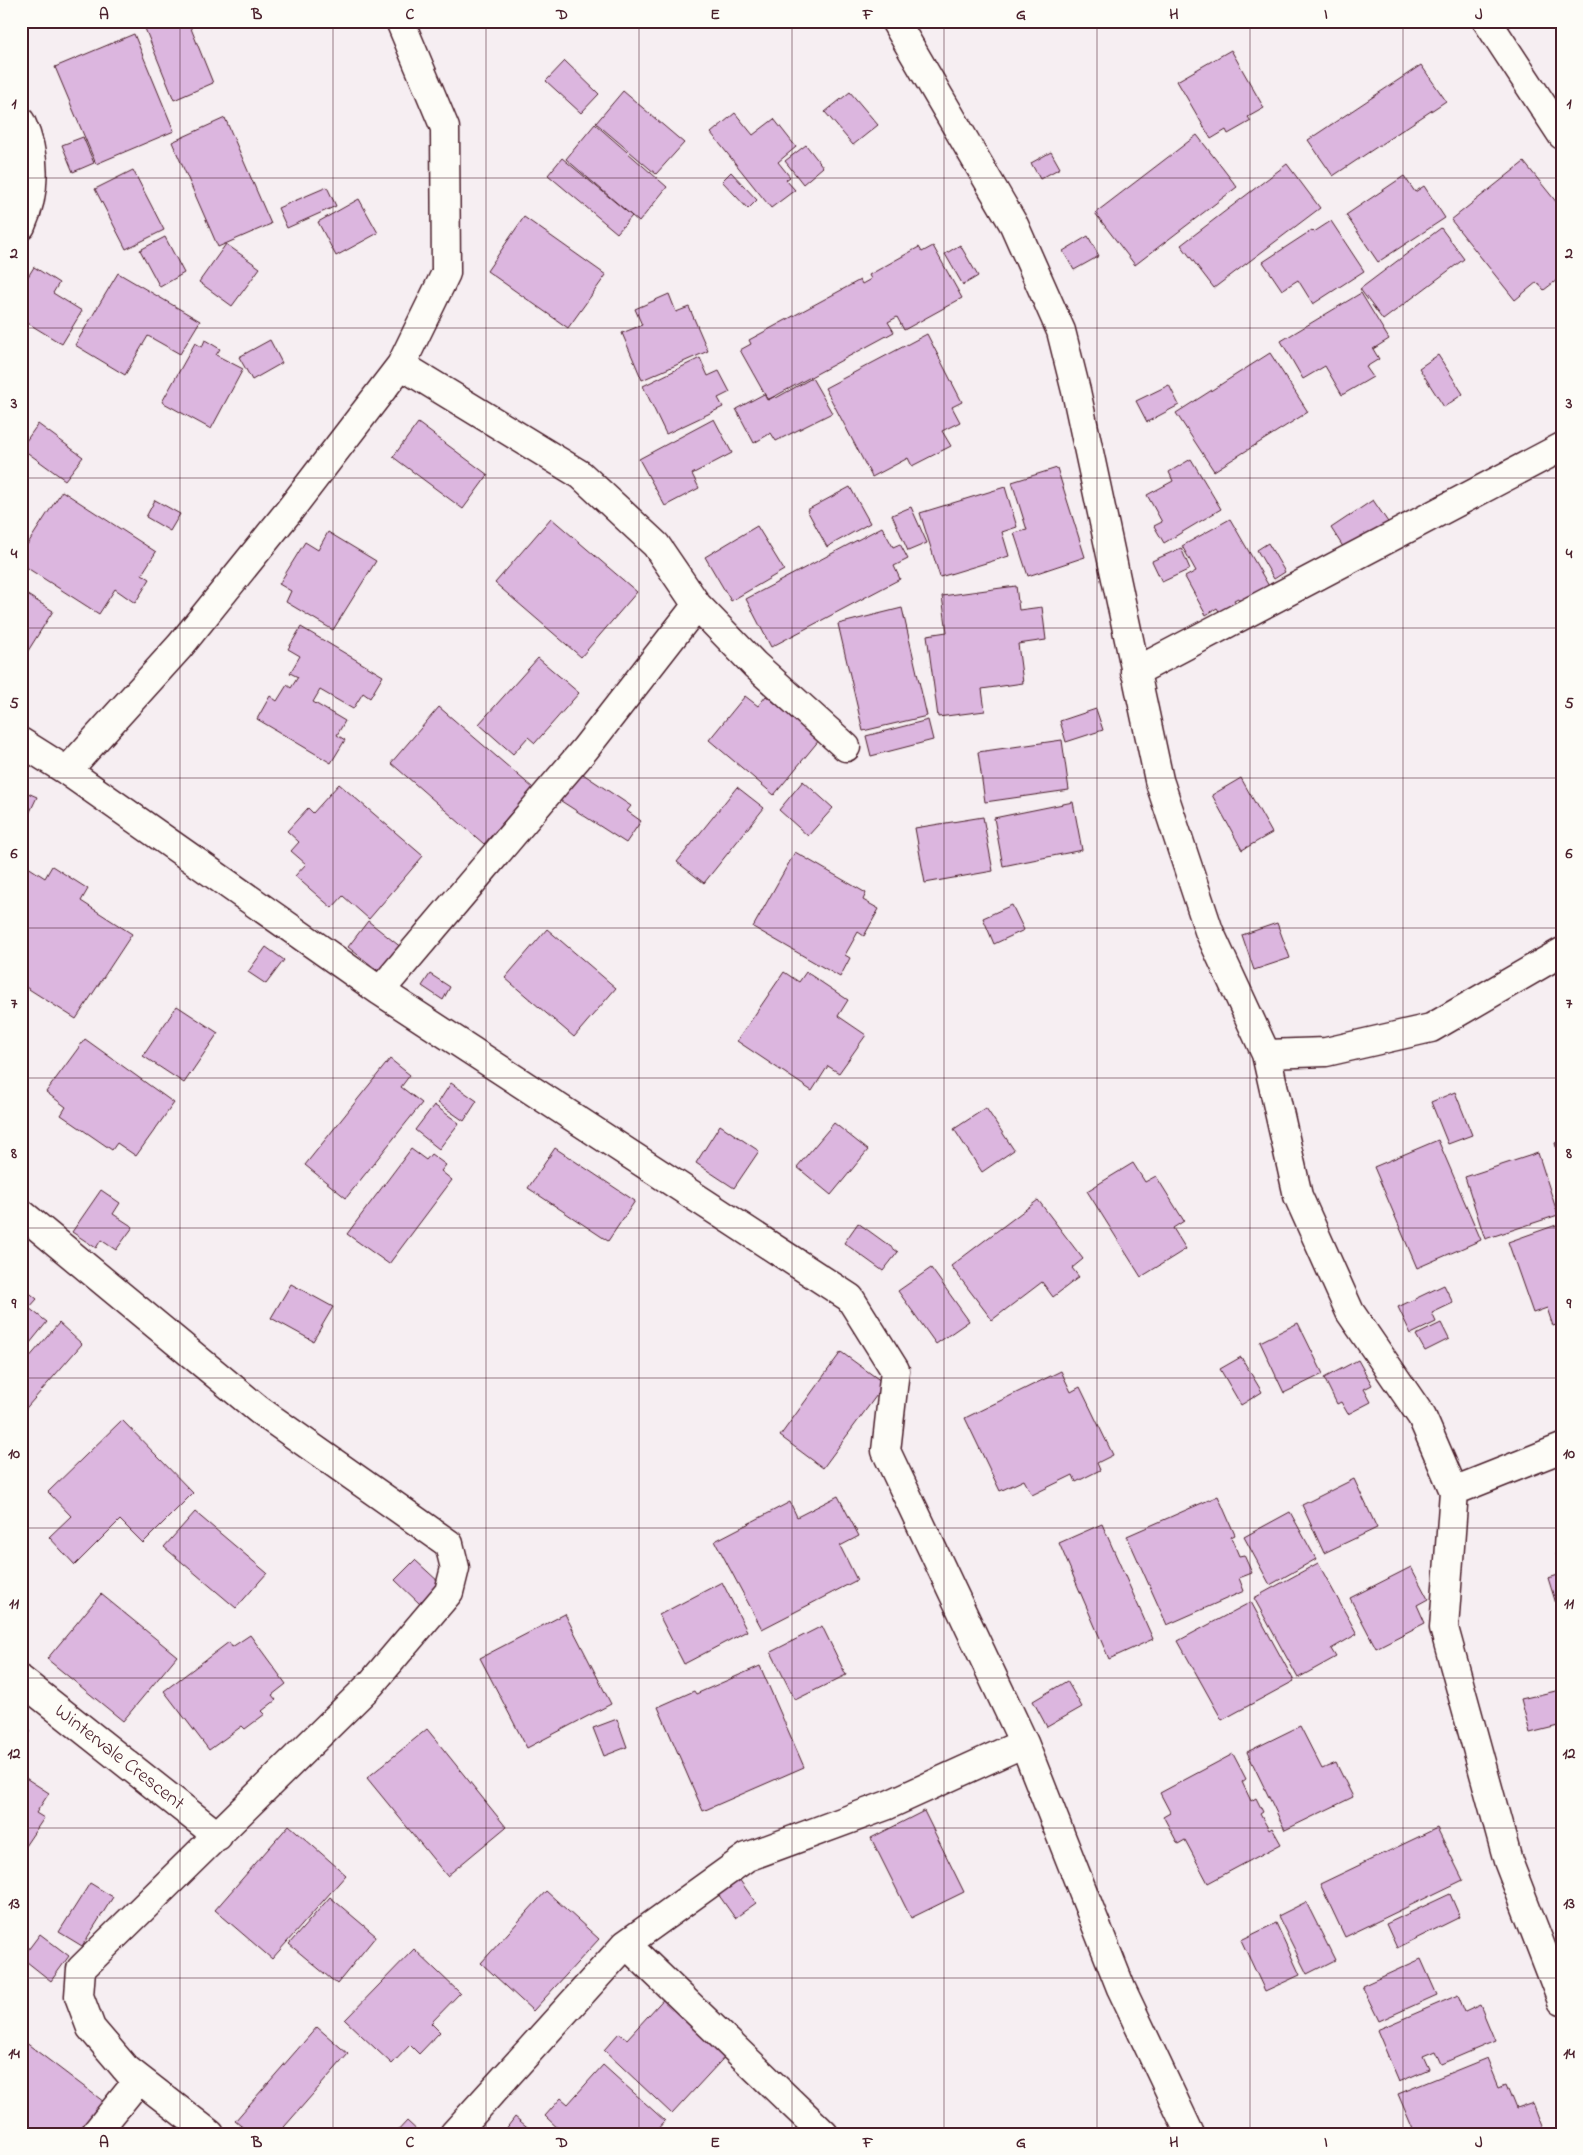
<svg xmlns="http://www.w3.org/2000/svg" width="1583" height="2155" viewBox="0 0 1583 2155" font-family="'Indie Flower',sans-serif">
<rect width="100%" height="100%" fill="#f6eef2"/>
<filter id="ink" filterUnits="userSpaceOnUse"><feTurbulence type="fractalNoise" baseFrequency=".02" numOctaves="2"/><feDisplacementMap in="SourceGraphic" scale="10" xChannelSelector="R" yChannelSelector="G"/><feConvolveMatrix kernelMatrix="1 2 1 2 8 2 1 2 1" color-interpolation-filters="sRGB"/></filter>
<g filter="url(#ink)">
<!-- building -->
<path fill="#dcb6df" stroke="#4a1f2b" d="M 71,21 L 87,21 L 74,27 Z
M 142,21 L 188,21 L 213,83 L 174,100 Z
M 134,34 L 174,131 L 96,164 L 55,67 Z
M 1231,50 L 1264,108 L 1248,117 L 1251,121 L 1228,134 L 1226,130 L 1211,139 L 1177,81 Z
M 565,61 L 599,94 L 581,113 L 546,81 Z
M 1421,65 L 1446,101 L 1333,176 L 1308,140 Z
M 623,91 L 684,143 L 656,174 L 596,123 Z
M 850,92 L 878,125 L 853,145 L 825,112 Z
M 735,113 L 753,135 L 774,119 L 796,147 L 778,162 L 790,177 L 786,180 L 795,190 L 771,208 L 711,133 Z
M 225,118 L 271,224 L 218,247 L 172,142 Z
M 595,124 L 667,187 L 639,222 L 566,159 Z
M 1197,135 L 1237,187 L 1135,265 L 1095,213 Z
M 83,137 L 94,163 L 73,172 L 62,145 Z
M 806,145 L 823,167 L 803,184 L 785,161 Z
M 1051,152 L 1060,168 L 1040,179 L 1031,163 Z
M 562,158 L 632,216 L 617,233 L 548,175 Z
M 1524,162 L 1562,209 L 1562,276 L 1544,290 L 1537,282 L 1515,300 L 1451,220 Z
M 1287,164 L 1320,208 L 1214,288 L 1181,245 Z
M 133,170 L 164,230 L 126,249 L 95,189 Z
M 731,172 L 757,200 L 748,209 L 722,181 Z
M 1404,176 L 1415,192 L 1424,186 L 1445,218 L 1378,262 L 1346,215 Z
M 327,187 L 336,206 L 287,228 L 278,208 Z
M 359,199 L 378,233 L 336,256 L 318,222 Z
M 524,217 L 606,275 L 568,328 L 487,271 Z
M 1331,221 L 1364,271 L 1313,304 L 1298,280 L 1282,290 L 1263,262 L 1312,230 L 1314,232 Z
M 1441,228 L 1464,259 L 1383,320 L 1360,289 Z
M 1088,236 L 1099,256 L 1074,270 L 1063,251 Z
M 165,237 L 184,273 L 160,287 L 140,250 Z
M 226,244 L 260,268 L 232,306 L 199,282 Z
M 960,245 L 978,276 L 963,285 L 945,254 Z
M 933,246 L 962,298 L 904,330 L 897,317 L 888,322 L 894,332 L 768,400 L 740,350 L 751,344 L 749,340 L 860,280 L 862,284 L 871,279 L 869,275 L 919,247 L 922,252 Z
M 34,267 L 59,283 L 53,293 L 82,311 L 62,344 L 21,319 L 21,288 Z
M 118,273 L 200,321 L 180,354 L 148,336 L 125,375 L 75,345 Z
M 1361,293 L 1389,339 L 1373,349 L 1379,359 L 1366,367 L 1373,377 L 1342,395 L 1325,366 L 1303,379 L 1281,341 Z
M 669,294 L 676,312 L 689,307 L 708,351 L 642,380 L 622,333 L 642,325 L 635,309 Z
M 927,334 L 962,402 L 952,407 L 960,422 L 942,431 L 951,446 L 912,466 L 908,458 L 872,477 L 825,388 Z
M 205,340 L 220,349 L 216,355 L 243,369 L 211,429 L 162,402 L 195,343 L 202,347 Z
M 270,340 L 282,363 L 252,380 L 239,357 Z
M 1270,353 L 1308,412 L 1214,471 L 1176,413 Z
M 1438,355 L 1463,394 L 1444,407 L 1419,368 Z
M 700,358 L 708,376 L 719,371 L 730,392 L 718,398 L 723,407 L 666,434 L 643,386 Z
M 812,378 L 832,413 L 776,441 L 771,433 L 754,443 L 736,409 L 764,394 L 767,400 L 775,396 L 776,398 Z
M 1169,385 L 1179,405 L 1147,422 L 1136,401 Z
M 714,419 L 732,453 L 692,474 L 699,488 L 665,506 L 639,459 Z
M 418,423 L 488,475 L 463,509 L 393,457 Z
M 38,424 L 83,457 L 65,480 L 21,448 Z
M 1191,459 L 1221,509 L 1164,543 L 1154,526 L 1162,522 L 1147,495 L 1173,481 L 1169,472 Z
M 1057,468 L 1085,557 L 1028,576 L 1014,533 L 1027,530 L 1012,482 Z
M 850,487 L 870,523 L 827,547 L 807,510 Z
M 1005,487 L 1017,527 L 1002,532 L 1009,556 L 940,577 L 920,513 Z
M 62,491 L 156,552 L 142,574 L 150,579 L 135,603 L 115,589 L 99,614 L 21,564 L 21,554 Z
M 155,500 L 180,514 L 170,531 L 146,517 Z
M 1373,500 L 1392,528 L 1349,556 L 1331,528 Z
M 911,507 L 927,543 L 908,551 L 892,515 Z
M 551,518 L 637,592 L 581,657 L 495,583 Z
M 1230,519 L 1270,588 L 1242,605 L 1238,598 L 1234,600 L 1240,611 L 1225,621 L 1217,608 L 1206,615 L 1185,577 L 1196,571 L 1182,546 Z
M 757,526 L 784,570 L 731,601 L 705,557 Z
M 882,527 L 893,547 L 900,544 L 908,559 L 894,566 L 900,579 L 771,647 L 746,599 Z
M 328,532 L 376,561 L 333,630 L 286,602 L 291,591 L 279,584 L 305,542 L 318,550 Z
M 1268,543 L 1285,572 L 1274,579 L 1257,550 Z
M 1181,548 L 1190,569 L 1162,582 L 1152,561 Z
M 1016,586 L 1019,610 L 1042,607 L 1046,640 L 1018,644 L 1023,683 L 982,689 L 985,711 L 938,717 L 927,635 L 947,632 L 942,596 Z
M 21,591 L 53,611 L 21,662 Z
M 902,608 L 927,716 L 863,731 L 838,624 Z
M 301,627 L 383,676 L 370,698 L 363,693 L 353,709 L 320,690 L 313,702 L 345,721 L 337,735 L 345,740 L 331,763 L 257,719 L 270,696 L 277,701 L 287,685 L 291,688 L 298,677 L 290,673 L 300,656 L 288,649 Z
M 538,658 L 579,693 L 535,743 L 528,737 L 513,754 L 479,724 Z
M 745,696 L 758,706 L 766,696 L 820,739 L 774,795 L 709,740 Z
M 439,707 L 533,788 L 484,844 L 391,763 Z
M 1096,709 L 1103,730 L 1066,742 L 1060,721 Z
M 928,720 L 933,740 L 871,756 L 866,736 Z
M 1062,740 L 1069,790 L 985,802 L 978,752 Z
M 577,770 L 631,806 L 627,811 L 641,821 L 626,843 L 558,799 Z
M 1241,778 L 1272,833 L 1242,850 L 1212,795 Z
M 803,781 L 833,808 L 808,836 L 779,810 Z
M 339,784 L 423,856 L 369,919 L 343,896 L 332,908 L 295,876 L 306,864 L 291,851 L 299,842 L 287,831 L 308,808 L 313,813 Z
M 737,787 L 764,808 L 704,883 L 677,862 Z
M 21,790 L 37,797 L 28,816 L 21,813 Z
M 1073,802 L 1082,850 L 1003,866 L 994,818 Z
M 983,817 L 993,871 L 925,883 L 915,828 Z
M 795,852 L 866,893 L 863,900 L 879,909 L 864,936 L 858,932 L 845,955 L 850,958 L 840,977 L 753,927 Z
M 25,865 L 45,878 L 52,866 L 88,889 L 81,901 L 132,934 L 76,1019 L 21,984 L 21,870 Z
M 1012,905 L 1024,930 L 994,944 L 983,918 Z
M 368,921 L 407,952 L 386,977 L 348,947 Z
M 1277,923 L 1290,958 L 1254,970 L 1242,935 Z
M 547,929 L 616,988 L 574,1037 L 505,978 Z
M 266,947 L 284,960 L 266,984 L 248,972 Z
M 784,972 L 799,982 L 806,972 L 848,1000 L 838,1016 L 866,1035 L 839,1073 L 828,1066 L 812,1091 L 737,1041 Z
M 430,974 L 450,987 L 443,1000 L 422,986 Z
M 177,1006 L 218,1033 L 184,1083 L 143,1056 Z
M 85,1039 L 174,1103 L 136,1156 L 117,1143 L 112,1150 L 61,1115 L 66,1107 L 46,1092 Z
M 390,1059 L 410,1075 L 401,1087 L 422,1103 L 346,1198 L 305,1165 Z
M 451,1083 L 477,1101 L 464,1121 L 438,1103 Z
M 1455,1092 L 1472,1135 L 1448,1144 L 1431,1102 Z
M 434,1105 L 459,1123 L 439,1149 L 415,1130 Z
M 986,1108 L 1014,1150 L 982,1172 L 954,1129 Z
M 834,1123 L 868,1150 L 831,1195 L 797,1167 Z
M 720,1125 L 759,1151 L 734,1188 L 696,1163 Z
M 1438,1140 L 1481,1240 L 1417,1268 L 1374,1167 Z
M 1562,1141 L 1562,1168 L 1555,1143 Z
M 555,1148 L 635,1201 L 608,1241 L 528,1188 Z
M 411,1149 L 426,1160 L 431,1154 L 446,1165 L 441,1171 L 452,1180 L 389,1264 L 347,1234 Z
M 1538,1153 L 1558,1215 L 1485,1239 L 1465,1177 Z
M 1133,1163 L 1145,1182 L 1156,1176 L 1184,1221 L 1173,1228 L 1186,1249 L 1141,1277 L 1087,1191 Z
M 101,1190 L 120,1203 L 113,1214 L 133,1227 L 116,1250 L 101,1240 L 96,1248 L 72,1232 Z
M 1038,1200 L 1083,1259 L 1072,1268 L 1079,1277 L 1053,1297 L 1042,1282 L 992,1320 L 951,1266 Z
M 858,1223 L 898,1252 L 883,1271 L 844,1243 Z
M 1562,1223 L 1562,1323 L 1553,1326 L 1547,1308 L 1533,1313 L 1508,1242 Z
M 931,1268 L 969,1321 L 936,1344 L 898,1291 Z
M 291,1284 L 333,1307 L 313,1341 L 271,1318 Z
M 1444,1285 L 1453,1303 L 1432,1313 L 1436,1322 L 1411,1334 L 1398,1307 Z
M 21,1286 L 37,1299 L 29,1308 L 47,1322 L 21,1354 Z
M 59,1323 L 82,1344 L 21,1414 L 21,1367 Z
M 1298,1323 L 1323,1374 L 1284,1393 L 1260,1342 Z
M 1441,1323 L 1449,1339 L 1425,1351 L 1416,1335 Z
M 841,1352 L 885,1384 L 823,1468 L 780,1436 Z
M 1241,1357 L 1262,1392 L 1241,1405 L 1220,1369 Z
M 1358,1360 L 1372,1385 L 1364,1389 L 1371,1402 L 1348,1414 L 1341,1402 L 1337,1404 L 1324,1378 Z
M 1061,1371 L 1071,1392 L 1080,1387 L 1113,1455 L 1097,1463 L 1100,1470 L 1076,1482 L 1073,1475 L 1032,1495 L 1024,1480 L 1000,1491 L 965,1418 Z
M 122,1420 L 193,1493 L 143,1543 L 120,1520 L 75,1565 L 49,1537 L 71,1516 L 48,1492 Z
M 1354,1479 L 1377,1528 L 1324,1553 L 1302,1505 Z
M 838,1496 L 859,1536 L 840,1546 L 857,1580 L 762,1629 L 715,1541 L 790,1502 L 797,1517 Z
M 1218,1496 L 1235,1535 L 1231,1537 L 1239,1556 L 1244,1555 L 1252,1573 L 1239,1578 L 1244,1591 L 1167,1625 L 1127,1536 Z
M 195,1512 L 267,1573 L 236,1608 L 164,1547 Z
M 1290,1512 L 1316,1559 L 1270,1585 L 1244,1537 Z
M 1102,1524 L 1153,1639 L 1109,1659 L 1059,1543 Z
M 1562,1552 L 1562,1572 L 1556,1554 Z
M 415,1560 L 440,1583 L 420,1604 L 395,1580 Z
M 1318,1563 L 1357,1634 L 1331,1649 L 1336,1657 L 1298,1678 L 1254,1598 Z
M 1411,1567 L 1428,1599 L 1417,1605 L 1425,1623 L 1376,1648 L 1350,1598 Z
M 1562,1574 L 1562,1606 L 1557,1607 L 1548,1578 Z
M 722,1582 L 747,1631 L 684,1664 L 659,1615 Z
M 101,1594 L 177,1656 L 123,1721 L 47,1659 Z
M 1251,1602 L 1294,1681 L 1222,1720 L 1178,1641 Z
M 565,1614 L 611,1704 L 527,1748 L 480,1658 Z
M 822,1626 L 846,1675 L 795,1700 L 771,1652 Z
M 250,1635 L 286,1684 L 272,1695 L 276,1700 L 262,1711 L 265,1714 L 245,1729 L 242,1726 L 209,1750 L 164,1691 L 229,1642 L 232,1647 Z
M 760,1666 L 804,1767 L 703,1811 L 658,1707 L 694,1691 L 696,1694 Z
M 1067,1681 L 1082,1707 L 1047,1727 L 1033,1701 Z
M 1560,1690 L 1562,1698 L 1562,1725 L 1530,1733 L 1521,1699 Z
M 617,1719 L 627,1747 L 604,1756 L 593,1728 Z
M 21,1724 L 31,1731 L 21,1745 Z
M 1300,1726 L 1322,1769 L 1336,1763 L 1353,1797 L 1285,1830 L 1247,1752 Z
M 427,1729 L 506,1827 L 447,1876 L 367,1778 Z
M 1233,1754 L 1246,1779 L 1242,1782 L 1251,1801 L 1256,1798 L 1263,1812 L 1260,1814 L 1269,1830 L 1272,1828 L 1281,1844 L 1208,1883 L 1185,1840 L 1178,1844 L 1163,1816 L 1170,1812 L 1160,1793 Z
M 21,1775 L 49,1793 L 36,1813 L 44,1818 L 21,1852 Z
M 924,1811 L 964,1892 L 911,1918 L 871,1838 Z
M 289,1825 L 346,1875 L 272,1959 L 215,1910 Z
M 1437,1828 L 1463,1880 L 1345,1937 L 1320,1884 Z
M 739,1879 L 756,1903 L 735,1918 L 718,1894 Z
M 90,1883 L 113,1897 L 82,1946 L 59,1932 Z
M 546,1891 L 599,1939 L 533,2011 L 481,1963 Z
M 1450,1894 L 1460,1917 L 1397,1948 L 1386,1924 Z
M 330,1897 L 376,1936 L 337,1984 L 289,1944 Z
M 1306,1902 L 1335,1960 L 1307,1974 L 1278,1916 Z
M 1276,1923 L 1300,1975 L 1265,1991 L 1241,1940 Z
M 40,1934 L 69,1956 L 51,1981 L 22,1958 Z
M 414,1949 L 460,1993 L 431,2023 L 440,2032 L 419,2054 L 410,2045 L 392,2064 L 345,2020 Z
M 1421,1959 L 1437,1995 L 1379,2021 L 1362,1986 Z
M 669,1993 L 731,2050 L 672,2114 L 604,2050 L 619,2033 L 627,2039 Z
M 1458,1995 L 1465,2012 L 1480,2005 L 1495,2041 L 1441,2064 L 1435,2051 L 1423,2056 L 1429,2069 L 1399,2082 L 1377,2030 Z
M 317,2027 L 348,2054 L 278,2134 L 251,2134 L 235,2121 Z
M 21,2039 L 112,2108 L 92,2134 L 21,2134 Z
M 1487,2058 L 1499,2087 L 1506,2084 L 1516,2109 L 1533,2103 L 1545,2134 L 1415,2134 L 1398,2094 Z
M 603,2065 L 665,2121 L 653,2134 L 564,2134 L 545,2116 L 561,2098 L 568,2104 Z
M 515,2117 L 536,2134 L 502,2134 Z
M 407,2121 L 421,2134 L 395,2134 Z"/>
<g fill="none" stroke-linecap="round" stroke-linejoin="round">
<defs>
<path id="street" d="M 895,21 L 1014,225 L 1061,331 L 1076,391 L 1159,780 L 1209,931 L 1266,1054 L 1298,1196 L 1350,1312 L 1422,1417 L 1454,1491 L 1444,1628 L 1508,1861 L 1562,2001
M 1487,21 L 1562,135
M 21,122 C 37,155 36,193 21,226
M 401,365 L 581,475 L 656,545 L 697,605 L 755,665 L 846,747
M 1135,672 L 1562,447
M 21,742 L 67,771 L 380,991 L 850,1298 L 895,1370 L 886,1451 L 1024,1743 L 1121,1988 L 1190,2134
M 67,771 L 180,646 L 289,511 L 401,365 L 446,273 L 445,128 L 400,21
M 380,991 L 585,749 L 697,605
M 1266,1054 L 1326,1052 L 1431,1028 L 1562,952
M 21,1213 L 259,1410 L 449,1544 L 455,1568 L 449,1592 L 371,1684 L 81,1969 L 79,1996 L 91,2028 L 137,2082 L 95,2134
M 1454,1491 L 1562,1448
M 21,1680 L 218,1836
M 626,1944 L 824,2134
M 125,2068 L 210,2134
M 454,2134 L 626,1944 L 747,1857 L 888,1805 L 1024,1743"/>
</defs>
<!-- street casing -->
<use href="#street" stroke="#4a1f2b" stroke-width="31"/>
<!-- street -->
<use href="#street" stroke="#fdfcf7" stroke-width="28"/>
</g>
</g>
<!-- grid -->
<path fill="none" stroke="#4a1f2b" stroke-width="1" stroke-opacity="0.55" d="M 180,21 L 180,2134M 333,21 L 333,2134M 486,21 L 486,2134M 639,21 L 639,2134M 792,21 L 792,2134M 944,21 L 944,2134M 1097,21 L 1097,2134M 1250,21 L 1250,2134M 1403,21 L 1403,2134M 21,178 L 1562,178M 21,328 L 1562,328M 21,478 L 1562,478M 21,628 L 1562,628M 21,778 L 1562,778M 21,928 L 1562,928M 21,1078 L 1562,1078M 21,1228 L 1562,1228M 21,1378 L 1562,1378M 21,1528 L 1562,1528M 21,1678 L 1562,1678M 21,1828 L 1562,1828M 21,1978 L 1562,1978"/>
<g text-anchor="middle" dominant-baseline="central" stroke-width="4" stroke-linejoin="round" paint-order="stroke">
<!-- street labels -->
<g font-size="20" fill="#4a1f2b" stroke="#fdfcf7">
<text transform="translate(119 1758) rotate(38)">Wintervale Crescent</text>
</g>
</g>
<!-- margin -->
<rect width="1583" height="2155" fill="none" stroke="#fdfcf7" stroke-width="55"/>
<rect x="28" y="28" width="1528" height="2100" fill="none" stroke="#4a1f2b" stroke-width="2"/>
<g font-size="16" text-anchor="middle" font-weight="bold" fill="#4a1f2b">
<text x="104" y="19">A</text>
<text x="257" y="19">B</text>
<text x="410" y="19">C</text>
<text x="562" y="19">D</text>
<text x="715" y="19">E</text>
<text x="868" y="19">F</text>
<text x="1021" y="19">G</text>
<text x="1174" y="19">H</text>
<text x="1326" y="19">I</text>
<text x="1479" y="19">J</text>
<text x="14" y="108">1</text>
<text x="1569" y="108">1</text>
<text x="14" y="258">2</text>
<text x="1569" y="258">2</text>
<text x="14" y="408">3</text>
<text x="1569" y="408">3</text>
<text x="14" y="558">4</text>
<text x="1569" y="558">4</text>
<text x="14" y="708">5</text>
<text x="1569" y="708">5</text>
<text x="14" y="858">6</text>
<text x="1569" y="858">6</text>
<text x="14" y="1008">7</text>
<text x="1569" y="1008">7</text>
<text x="14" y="1158">8</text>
<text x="1569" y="1158">8</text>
<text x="14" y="1308">9</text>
<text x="1569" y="1308">9</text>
<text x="14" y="1458">10</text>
<text x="1569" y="1458">10</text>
<text x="14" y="1608">11</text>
<text x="1569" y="1608">11</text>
<text x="14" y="1758">12</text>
<text x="1569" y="1758">12</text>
<text x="14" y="1908">13</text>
<text x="1569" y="1908">13</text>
<text x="14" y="2058">14</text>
<text x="1569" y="2058">14</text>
<text x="104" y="2147">A</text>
<text x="257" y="2147">B</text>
<text x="410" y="2147">C</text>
<text x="562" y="2147">D</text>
<text x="715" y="2147">E</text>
<text x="868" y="2147">F</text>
<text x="1021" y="2147">G</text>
<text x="1174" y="2147">H</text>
<text x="1326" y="2147">I</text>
<text x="1479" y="2147">J</text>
</g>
</svg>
